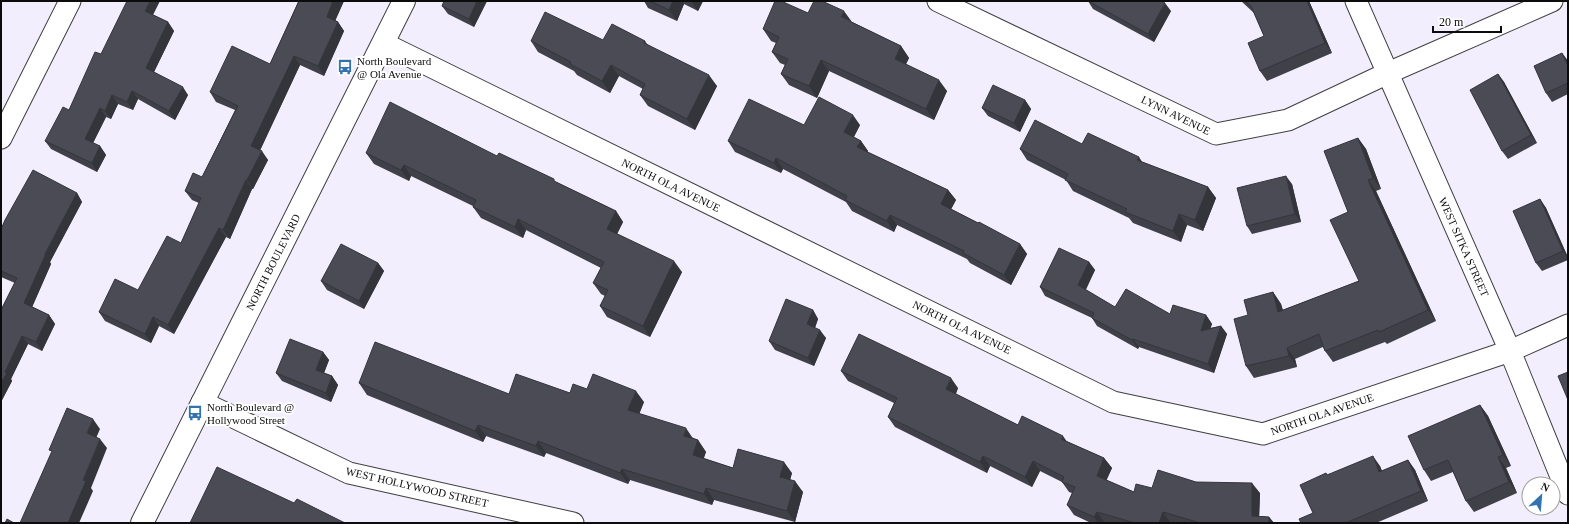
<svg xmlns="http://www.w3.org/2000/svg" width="1569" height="524" viewBox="0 0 1569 524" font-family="'Times New Roman',serif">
<rect width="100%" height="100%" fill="#f3eefd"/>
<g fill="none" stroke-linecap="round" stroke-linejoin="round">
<defs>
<path id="minor" d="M 938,1 L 1216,134 L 1288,120 L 1388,73 L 1552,1
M 1356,1 L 1510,351 L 1568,494
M 383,43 L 1113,402 L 1263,434 L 1510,351 L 1568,325
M 1,138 L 70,1
M 202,402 L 349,473 L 573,523"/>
<path id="tertiary" d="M 142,523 L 404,1"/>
</defs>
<!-- minor casing -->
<use href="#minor" stroke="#3f3f3f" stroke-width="23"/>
<!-- tertiary casing -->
<use href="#tertiary" stroke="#3f3f3f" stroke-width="24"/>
<!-- minor -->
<use href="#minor" stroke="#fff" stroke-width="21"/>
<!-- tertiary -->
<use href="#tertiary" stroke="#fff" stroke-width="22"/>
</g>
<!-- wall -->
<path fill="#404048" d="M 296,1 L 344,1 L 335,20 L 338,22 L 344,31 L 324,76 L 300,65 L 260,150 L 268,160 L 253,189 L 252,189 L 230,239 L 226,237 L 174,334 L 159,326 L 151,343 L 105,321 L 99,312 L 138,290 L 181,243 L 199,203 L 192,200 L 185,191 L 202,177 L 235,110 L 216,102 L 210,92 L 270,64 L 298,2 Z
M 487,1 L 474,27 L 448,14 L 442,6 Z
M 644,1 L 703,1 L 698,11 L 684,4 L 677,21 L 648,8 Z
M 1088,1 L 1171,11 L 1154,42 L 1093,9 Z
M 1241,1 L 1309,1 L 1332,53 L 1267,81 L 1260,71 L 1264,36 L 1254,13 Z
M 808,13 L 852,22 L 901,46 L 909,58 L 906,64 L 947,91 L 934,120 L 829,71 L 817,98 L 789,85 L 781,74 L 785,65 L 780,63 L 772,52 L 776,43 L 771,41 L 763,29 Z
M 153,15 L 168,22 L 174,31 L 154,72 L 188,95 L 175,120 L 138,99 L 133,110 L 118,104 L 111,119 L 106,117 L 93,143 L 100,146 L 106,155 L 97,172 L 51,149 L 45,141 L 69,110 L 101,54 Z
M 531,41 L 645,41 L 647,44 L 717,86 L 695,130 L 648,106 L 640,95 L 643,89 L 619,76 L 610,93 L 577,75 L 574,71 L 538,52 Z
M 1562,53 L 1568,61 L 1568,94 L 1552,102 L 1546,93 Z
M 1498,74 L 1504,82 L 1537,143 L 1508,159 L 1502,151 Z
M 1025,100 L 1031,109 L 1020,132 L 988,116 L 982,108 Z
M 804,125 L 860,125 L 854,137 L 861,141 L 868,151 L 867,152 L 948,190 L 956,200 L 951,209 L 1020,244 L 1027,254 L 1011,285 L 970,263 L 967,259 L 897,225 L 894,232 L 852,211 L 846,202 L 783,169 L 781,173 L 735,152 L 728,141 Z
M 1358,138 L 1366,149 L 1381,189 L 1376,191 L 1436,321 L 1387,344 L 1385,342 L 1333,362 L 1325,351 L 1323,347 L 1295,359 L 1297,367 L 1254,378 L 1246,366 L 1248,315 L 1273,292 L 1281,304 L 1283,310 L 1359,281 L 1348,212 Z
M 1082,144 L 1142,162 L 1208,187 L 1216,198 L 1203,231 L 1187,225 L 1181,242 L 1133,223 L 1129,218 L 1073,191 L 1066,180 L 1027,160 L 1020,149 Z
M 366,153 L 497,156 L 556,182 L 616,211 L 623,222 L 617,234 L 682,272 L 650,337 L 607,317 L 600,306 L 605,296 L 601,294 L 593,283 L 601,268 L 526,230 L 523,238 L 481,218 L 473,207 L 473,206 L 411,176 L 409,181 L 374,164 Z
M 1292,184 L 1301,222 L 1252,234 L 1247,226 Z
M 77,193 L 82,202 L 50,262 L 51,264 L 32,307 L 49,315 L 55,324 L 42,351 L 28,344 L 11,379 L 12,381 L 1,402 L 1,310 L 15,283 L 1,277 L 1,229 Z
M 1540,199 L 1546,208 L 1568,257 L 1568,260 L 1542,271 L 1536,263 Z
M 1089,262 L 1095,270 L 1085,290 L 1115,307 L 1170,314 L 1206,315 L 1212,324 L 1210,328 L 1221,326 L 1227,334 L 1214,373 L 1139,347 L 1138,349 L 1097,326 L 1092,318 L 1045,296 L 1040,287 Z
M 378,263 L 384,271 L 364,309 L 327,290 L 321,281 Z
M 813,310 L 818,319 L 815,328 L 826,338 L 814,366 L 775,350 L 769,341 Z
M 323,352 L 329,360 L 324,373 L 332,376 L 338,385 L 331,402 L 282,381 L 276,373 Z
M 841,371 L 958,388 L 956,394 L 1018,425 L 1066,441 L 1104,458 L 1112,468 L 1106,480 L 1134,492 L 1196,482 L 1260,493 L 1259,516 L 1269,517 L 1274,523 L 1174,523 L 1170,522 L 1170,523 L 1108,523 L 1104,522 L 1103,523 L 1091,523 L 1074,515 L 1067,505 L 1072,493 L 1069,492 L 1062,482 L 1040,471 L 1032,487 L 990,466 L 987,473 L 895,427 L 888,417 L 894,403 L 848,381 Z
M 359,383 L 509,394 L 570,393 L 587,389 L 644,402 L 639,414 L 698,440 L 706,452 L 703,458 L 733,468 L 792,473 L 790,479 L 803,492 L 795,522 L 714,500 L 712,505 L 630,480 L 628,484 L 546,453 L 544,457 L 486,436 L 483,442 L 367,395 Z
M 1480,405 L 1488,416 L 1511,466 L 1506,468 L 1517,493 L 1474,512 L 1466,501 L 1453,472 L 1431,481 L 1424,470 Z
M 1408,460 L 1415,470 L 1428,501 L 1376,523 L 1301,523 L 1313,513 L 1326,473 L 1327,475 L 1380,466 L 1382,471 Z"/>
<!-- shaded-wall -->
<path fill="#34343b" d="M 150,1 L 160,1 L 151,19 L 145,11 Z
M 333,1 L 344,1 L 333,26 L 327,17 Z
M 477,1 L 487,1 L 474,27 L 469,19 Z
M 673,1 L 682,1 L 684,4 L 677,21 L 669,10 Z
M 691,1 L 703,1 L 698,11 Z
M 1307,1 L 1309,1 L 1332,53 L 1325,43 Z
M 1165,3 L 1171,11 L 1154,42 L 1148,34 Z
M 844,11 L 852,22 L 841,17 Z
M 168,22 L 174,31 L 152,76 L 146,68 Z
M 338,22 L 344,31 L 324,76 L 318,66 Z
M 901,46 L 909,58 L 903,70 L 895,59 Z
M 1562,53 L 1568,61 L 1568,66 Z
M 294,56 L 300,65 L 258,155 L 251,146 Z
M 821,60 L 829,71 L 817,98 L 809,86 Z
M 611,65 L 619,76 L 610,93 L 602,81 Z
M 1498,74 L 1504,82 L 1537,143 L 1531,135 Z
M 709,75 L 717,86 L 695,130 L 687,119 Z
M 939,80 L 947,91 L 934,120 L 926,109 Z
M 183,87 L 188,95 L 175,120 L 169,111 Z
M 132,91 L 138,99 L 133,110 L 127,102 Z
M 112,95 L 118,104 L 111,119 L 105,111 Z
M 1025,100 L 1031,109 L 1020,132 L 1014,123 Z
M 100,108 L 106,117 L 91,147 L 85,139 Z
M 853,115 L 860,125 L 851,142 L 844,132 Z
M 1358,138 L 1366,149 L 1381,189 L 1373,178 Z
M 861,141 L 868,151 L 864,157 L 857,147 Z
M 100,146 L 106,155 L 97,172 L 92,163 Z
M 262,151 L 268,160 L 253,189 L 247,180 Z
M 1139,157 L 1146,168 L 1137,160 Z
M 776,158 L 783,169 L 781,173 L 774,163 Z
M 404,165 L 411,176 L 409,181 L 401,170 Z
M 1286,176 L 1292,184 L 1301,222 L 1295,214 Z
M 246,180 L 252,189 L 230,239 L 223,230 Z
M 1368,180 L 1376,191 L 1436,321 L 1428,310 Z
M 1208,187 L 1216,198 L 1203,231 L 1195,220 Z
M 948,190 L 956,200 L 948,215 L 941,204 Z
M 77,193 L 82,202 L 50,262 L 51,264 L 30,312 L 24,303 L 45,254 Z
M 1540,199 L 1546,208 L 1568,258 L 1563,251 Z
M 616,211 L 623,222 L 614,240 L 607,229 Z
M 1179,214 L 1187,225 L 1181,242 L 1173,231 Z
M 890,215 L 897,225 L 894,232 L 887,221 Z
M 518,219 L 526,230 L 523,238 L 515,227 Z
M 219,228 L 226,237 L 174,334 L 168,325 Z
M 1020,244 L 1027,254 L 1011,285 L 1004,275 Z
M 674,261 L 682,272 L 650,337 L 643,326 Z
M 1089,262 L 1095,270 L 1084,294 L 1078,285 Z
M 378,263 L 384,271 L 364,309 L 359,301 Z
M 1273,292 L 1281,304 L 1286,323 L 1278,312 Z
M 813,310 L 818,319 L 813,333 L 807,324 Z
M 49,315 L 55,324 L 42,351 L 36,342 Z
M 1206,315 L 1212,324 L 1207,339 L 1201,331 Z
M 153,317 L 159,326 L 151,343 L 145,334 Z
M 1221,326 L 1227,334 L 1214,373 L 1208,364 Z
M 820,330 L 826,338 L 814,366 L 808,358 Z
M 22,336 L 28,344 L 11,379 L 12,381 L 1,402 L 1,383 L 5,372 Z
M 1133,339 L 1139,347 L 1138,349 L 1132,340 Z
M 1287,348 L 1295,359 L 1297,367 L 1289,356 Z
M 323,352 L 329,360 L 322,378 L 316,370 Z
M 332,376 L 338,385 L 331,402 L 326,393 Z
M 951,378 L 958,388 L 953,399 L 946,389 Z
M 636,391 L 644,402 L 636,422 L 628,410 Z
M 1480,405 L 1488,416 L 1511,466 L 1503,455 Z
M 93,419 L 100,429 L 94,443 L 87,433 Z
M 478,425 L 486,436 L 483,442 L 475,431 Z
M 686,428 L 694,440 L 684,436 Z
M 1063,436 L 1070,446 L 1061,439 Z
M 100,439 L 107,448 L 91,488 L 93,491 L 79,523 L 68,523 L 83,480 Z
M 698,440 L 706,452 L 701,467 L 693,455 Z
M 538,441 L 546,453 L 544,457 L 536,446 Z
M 983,456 L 990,466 L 987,473 L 980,462 Z
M 1373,456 L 1380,466 L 1386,482 L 1379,472 Z
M 1498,457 L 1506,468 L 1517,493 L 1509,482 Z
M 1104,458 L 1112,468 L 1104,486 L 1097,476 Z
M 1408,460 L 1415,470 L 1428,501 L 1421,491 Z
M 1033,461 L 1040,471 L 1032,487 L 1025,477 Z
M 784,462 L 792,473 L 788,488 L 780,477 Z
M 622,469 L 630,480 L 628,484 L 620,473 Z
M 795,481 L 803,492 L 795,522 L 787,511 Z
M 1252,483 L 1260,493 L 1259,523 L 1252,516 Z
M 706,488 L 714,500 L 712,505 L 704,494 Z
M 1097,512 L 1104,522 L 1103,523 L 1098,523 L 1094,517 Z
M 1163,512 L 1170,522 L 1170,523 L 1159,523 Z
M 1269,517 L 1274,523 L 1269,523 Z"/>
<!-- building -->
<path fill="#4a4b54" stroke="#34343b" d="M 127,1 L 150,1 L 145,11 L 168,22 L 146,68 L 183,87 L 169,111 L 132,91 L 127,102 L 112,95 L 105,111 L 100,108 L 85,139 L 100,146 L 92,163 L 45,141 L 63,107 L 69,110 L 95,52 L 101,54 Z
M 299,1 L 333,1 L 327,17 L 338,22 L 318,66 L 294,56 L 251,146 L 262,151 L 247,180 L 246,180 L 223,230 L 219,228 L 168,325 L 153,317 L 145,334 L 99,312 L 115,279 L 138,290 L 167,236 L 181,243 L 201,198 L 185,191 L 193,173 L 202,177 L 238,106 L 210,92 L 232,46 L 270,64 Z
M 444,1 L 477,1 L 469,19 L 442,6 Z
M 650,1 L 673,1 L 669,10 Z
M 775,1 L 781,1 L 808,13 L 814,1 L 822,1 L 844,11 L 841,17 L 901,46 L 895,59 L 939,80 L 926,109 L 821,60 L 809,86 L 781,74 L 788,59 L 772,52 L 779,37 L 763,29 Z
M 1088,1 L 1161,1 L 1165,3 L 1148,34 Z
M 1245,1 L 1307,1 L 1325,43 L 1260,71 L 1248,43 L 1264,36 L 1251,6 Z
M 545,12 L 603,40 L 612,24 L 645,41 L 644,43 L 709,75 L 687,119 L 640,95 L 645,84 L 611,65 L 602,81 L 570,64 L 571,62 L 531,41 Z
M 1562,53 L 1568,66 L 1568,83 L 1546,93 L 1534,66 Z
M 1498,74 L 1531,135 L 1502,151 L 1470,90 Z
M 993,85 L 1025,100 L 1014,123 L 982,108 Z
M 819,97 L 853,115 L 844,132 L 861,141 L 857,147 L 948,190 L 941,204 L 978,223 L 979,222 L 1020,244 L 1004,275 L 963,253 L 964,251 L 890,215 L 887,221 L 845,200 L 847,196 L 776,158 L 774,163 L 728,141 L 749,99 L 804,125 Z
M 390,102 L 497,156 L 499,153 L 554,179 L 554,181 L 616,211 L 607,229 L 674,261 L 643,326 L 600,306 L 608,290 L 593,283 L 604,262 L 518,219 L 515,227 L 473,207 L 476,200 L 404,165 L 401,170 L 366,153 Z
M 1035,120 L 1082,144 L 1088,133 L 1139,157 L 1137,160 L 1208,187 L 1195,220 L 1179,214 L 1173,231 L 1125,212 L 1127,209 L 1065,180 L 1068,174 L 1020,149 Z
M 1358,138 L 1373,178 L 1368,180 L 1428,310 L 1379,332 L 1378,330 L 1325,351 L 1319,334 L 1287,348 L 1289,356 L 1246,366 L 1234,319 L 1248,315 L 1244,300 L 1273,292 L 1278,312 L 1359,281 L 1330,220 L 1348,212 L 1324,151 Z
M 33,170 L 77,193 L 45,254 L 45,256 L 24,303 L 49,315 L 36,342 L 22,336 L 5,372 L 7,373 L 1,383 L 1,310 L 17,278 L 1,271 L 1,229 L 5,220 Z
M 1286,176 L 1295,214 L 1247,226 L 1237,188 Z
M 1540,199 L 1563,251 L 1536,263 L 1513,211 Z
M 341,244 L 378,263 L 359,301 L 321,281 Z
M 1059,248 L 1089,262 L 1078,285 L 1115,307 L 1126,289 L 1170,314 L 1173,305 L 1206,315 L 1201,331 L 1221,326 L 1208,364 L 1133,339 L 1132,340 L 1092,318 L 1094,313 L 1040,287 Z
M 786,299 L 813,310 L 807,324 L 820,330 L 808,358 L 769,341 Z
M 859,334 L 951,378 L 946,389 L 1018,425 L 1022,416 L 1063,436 L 1061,439 L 1104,458 L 1097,476 L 1134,492 L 1136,484 L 1152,488 L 1158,470 L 1196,482 L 1252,483 L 1252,516 L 1269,517 L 1269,523 L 1197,523 L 1197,522 L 1163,512 L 1159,523 L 1135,523 L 1097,512 L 1094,517 L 1067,505 L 1075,487 L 1062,482 L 1064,477 L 1033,461 L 1025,477 L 983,456 L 980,462 L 888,417 L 897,398 L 841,371 Z
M 290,339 L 323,352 L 316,370 L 332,376 L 326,393 L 276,373 Z
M 375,342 L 509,394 L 516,374 L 570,393 L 573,384 L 587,389 L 593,374 L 636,391 L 628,410 L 686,428 L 684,436 L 698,440 L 693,455 L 733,468 L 738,449 L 784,462 L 780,477 L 795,481 L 787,511 L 706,488 L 704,494 L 622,469 L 620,473 L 538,441 L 536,446 L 478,425 L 475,431 L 359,383 Z
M 1568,372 L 1568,400 L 1558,376 Z
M 1480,405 L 1503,455 L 1498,457 L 1509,482 L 1466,501 L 1448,460 L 1424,470 L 1408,436 Z
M 67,408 L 93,419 L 87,433 L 100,439 L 83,480 L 86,481 L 68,523 L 20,523 L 52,451 L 49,450 Z
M 1373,456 L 1379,472 L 1408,460 L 1421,491 L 1348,522 L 1348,523 L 1301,523 L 1299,519 L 1313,513 L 1300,485 L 1326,473 L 1327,475 Z
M 217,467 L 294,503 L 297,499 L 345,523 L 190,523 Z
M 7,519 L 14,523 L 5,523 Z"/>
<!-- icons -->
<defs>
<symbol id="bus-bare" viewBox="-9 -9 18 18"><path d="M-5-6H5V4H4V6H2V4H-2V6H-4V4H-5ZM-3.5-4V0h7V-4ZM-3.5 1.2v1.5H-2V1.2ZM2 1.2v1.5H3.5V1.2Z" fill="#3273af" stroke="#fff" stroke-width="2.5" paint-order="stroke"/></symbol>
</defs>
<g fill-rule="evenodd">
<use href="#bus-bare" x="334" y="56" width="22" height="22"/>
<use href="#bus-bare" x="184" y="402" width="22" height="22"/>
</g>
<g text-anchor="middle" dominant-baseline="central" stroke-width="4" stroke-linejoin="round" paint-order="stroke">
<!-- poi labels -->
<g font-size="11" fill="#0c0c0c" stroke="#fff" text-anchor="start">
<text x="357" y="61">North Boulevard<tspan x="357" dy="13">@ Ola Avenue</tspan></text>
<text x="207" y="407">North Boulevard @<tspan x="207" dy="13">Hollywood Street</tspan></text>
</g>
<!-- street labels -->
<g font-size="11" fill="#0c0c0c" stroke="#fff">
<text transform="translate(1176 115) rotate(26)">LYNN AVENUE</text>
<text transform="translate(671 185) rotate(26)">NORTH OLA AVENUE</text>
<text transform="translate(1464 247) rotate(66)">WEST SITKA STREET</text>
<text transform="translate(273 262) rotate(-63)">NORTH BOULEVARD</text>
<text transform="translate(962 327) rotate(26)">NORTH OLA AVENUE</text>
<text transform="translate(1322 414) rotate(-19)">NORTH OLA AVENUE</text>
<text transform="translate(417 487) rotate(13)">WEST HOLLYWOOD STREET</text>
</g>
</g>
<!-- border -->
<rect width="1569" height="524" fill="none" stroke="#0c0c0c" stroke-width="4"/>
<!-- north arrow -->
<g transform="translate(1541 496) rotate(26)"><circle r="19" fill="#ffffff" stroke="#9e9e9e"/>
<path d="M0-3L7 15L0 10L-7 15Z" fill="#3273af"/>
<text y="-6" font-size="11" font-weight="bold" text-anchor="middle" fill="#0c0c0c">N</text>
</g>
<!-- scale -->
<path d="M1433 26v6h68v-6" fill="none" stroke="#0c0c0c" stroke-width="2"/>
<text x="1439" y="26" font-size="12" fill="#0c0c0c" stroke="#ffffff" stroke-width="3" paint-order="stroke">20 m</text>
</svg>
